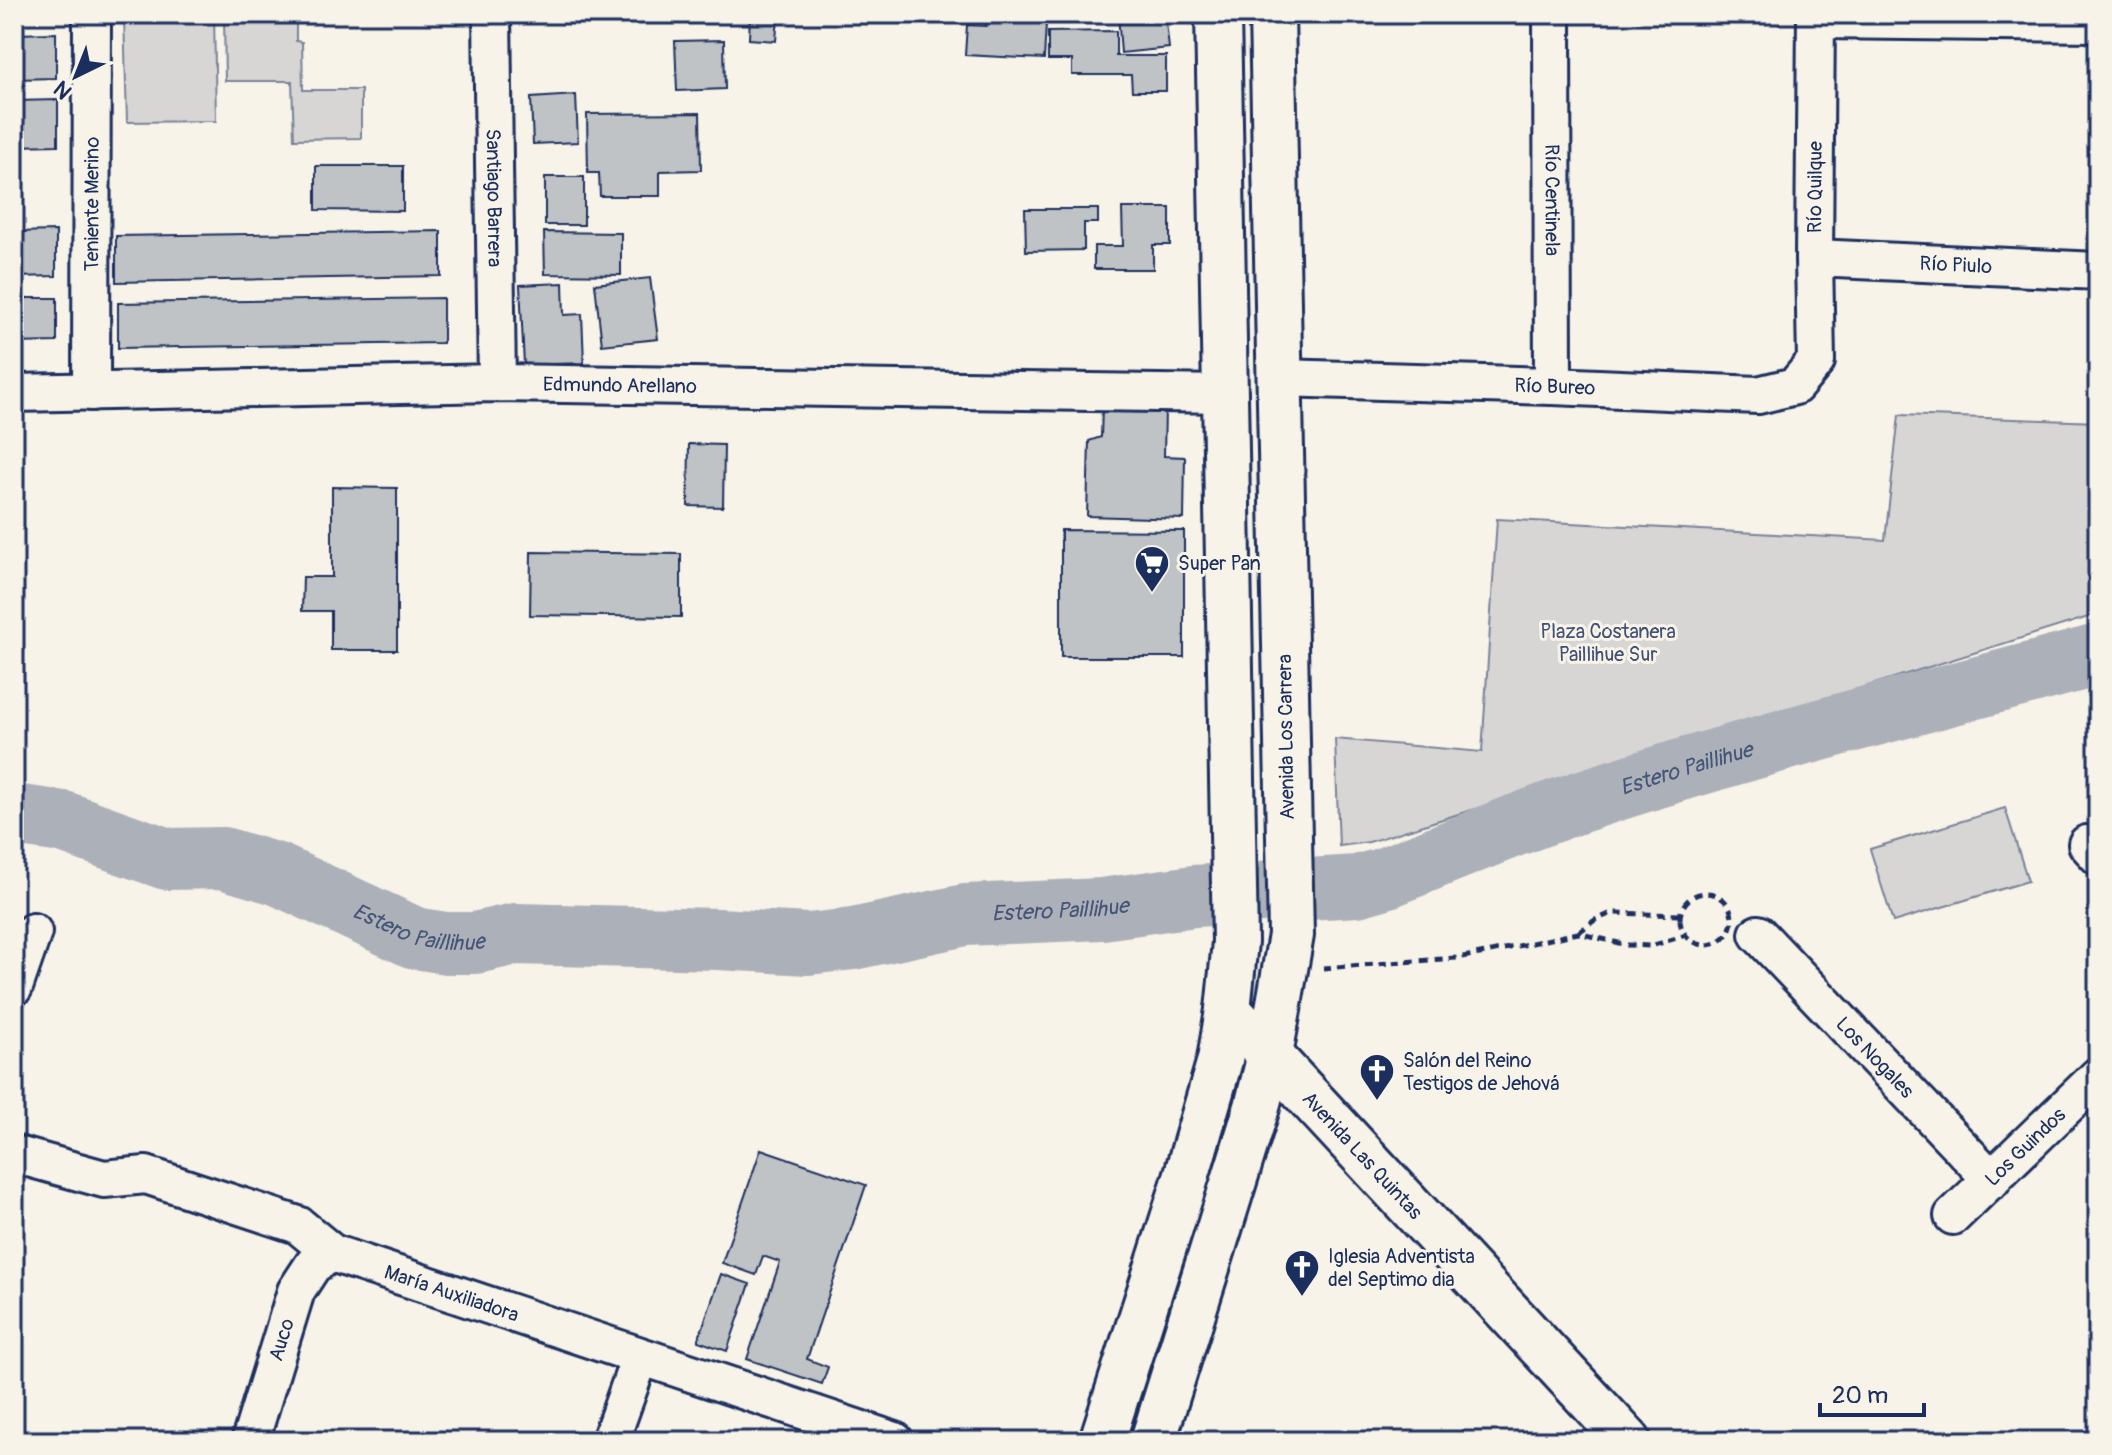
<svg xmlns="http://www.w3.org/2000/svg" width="2112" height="1455" viewBox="0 0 2112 1455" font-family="Pangolin,sans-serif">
<rect width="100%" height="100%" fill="#f7f3e8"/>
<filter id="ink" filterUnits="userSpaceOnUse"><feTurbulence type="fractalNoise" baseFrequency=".0125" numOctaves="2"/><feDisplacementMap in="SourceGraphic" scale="16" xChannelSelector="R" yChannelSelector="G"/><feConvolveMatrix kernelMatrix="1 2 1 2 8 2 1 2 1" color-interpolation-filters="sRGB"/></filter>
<g filter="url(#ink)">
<!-- green -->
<path fill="#d7d6d4" stroke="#798299" stroke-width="2" d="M 124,14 L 214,14 L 216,121 L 127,122 Z
M 224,14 L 296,14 L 296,41 L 302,42 L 303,90 L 361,90 L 361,138 L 294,139 L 292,81 L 225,81 Z
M 1899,415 L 2098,422 L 2098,614 L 1369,842 L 1339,846 L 1335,739 L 1482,752 L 1497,519 L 1885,540 Z
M 2005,808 L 2028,881 L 1893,922 L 1870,849 Z"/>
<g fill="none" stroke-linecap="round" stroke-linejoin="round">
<!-- river -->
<path stroke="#acb0b9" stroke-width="62" id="s1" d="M 14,815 L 63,822 L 167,859 L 223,858 L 277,874 L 415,938 L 446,943 L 475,943 L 515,934 L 718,939 L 808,944 L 853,939 L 965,915 L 1102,909 L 1194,896 L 1357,886 L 1385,878 C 1454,850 1524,820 1595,797 C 1760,743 1930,701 2098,655"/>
</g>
<!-- building -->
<path fill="#c0c3c5" stroke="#1b2f5e" stroke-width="2" d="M 750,14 L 778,14 L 776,41 L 749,39 Z
M 987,14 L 1055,14 L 1055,23 L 1046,23 L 1044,59 L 965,55 L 967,25 L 986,26 Z
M 1118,14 L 1165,14 L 1169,48 L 1121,53 Z
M 1116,31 L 1116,56 L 1166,56 L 1166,91 L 1132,91 L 1131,75 L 1072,75 L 1072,60 L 1048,60 L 1048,32 Z
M 56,33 L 56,78 L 14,79 L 14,34 Z
M 724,40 L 725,89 L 677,91 L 675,41 Z
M 576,95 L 578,142 L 533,144 L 531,98 Z
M 58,100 L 58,145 L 14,146 L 14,101 Z
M 700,113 L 701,170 L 660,171 L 660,196 L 600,196 L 599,173 L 588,173 L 587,114 Z
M 316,166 L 403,166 L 403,211 L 316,210 Z
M 545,177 L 584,177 L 584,225 L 545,225 Z
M 1122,208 L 1170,208 L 1170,245 L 1153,245 L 1153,269 L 1094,269 L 1094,246 L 1123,246 Z
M 1025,209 L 1098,209 L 1098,223 L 1084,223 L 1084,250 L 1026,251 Z
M 56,231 L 56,276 L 14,277 L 14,232 Z
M 441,231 L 441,276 L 116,282 L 116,236 Z
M 544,232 L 621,233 L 621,275 L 545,274 Z
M 650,278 L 658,339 L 602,345 L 595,284 Z
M 563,283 L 564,315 L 582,314 L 584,363 L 524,365 L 520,285 Z
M 14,298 L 57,298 L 57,342 L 14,343 Z
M 443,298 L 443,343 L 118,348 L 118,303 Z
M 1102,407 L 1165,409 L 1164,456 L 1185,457 L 1184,519 L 1087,516 L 1089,441 L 1101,437 Z
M 689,444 L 724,445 L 723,507 L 688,506 Z
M 332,487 L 397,488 L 397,650 L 331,650 L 331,611 L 302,611 L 303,577 L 332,577 Z
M 1061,530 L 1184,531 L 1184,657 L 1061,657 Z
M 531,552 L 681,554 L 681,617 L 530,615 Z
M 761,1149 L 866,1185 L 807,1359 L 828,1367 L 822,1384 L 747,1359 L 780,1262 L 763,1256 L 756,1275 L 722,1263 Z
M 721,1274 L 750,1284 L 727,1351 L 698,1341 Z"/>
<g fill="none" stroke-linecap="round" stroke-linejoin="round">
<defs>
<g id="street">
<path id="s2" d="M 492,14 L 497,383"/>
<path id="s3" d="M 1552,14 L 1553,386"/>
<path d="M 1816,20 L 2098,23"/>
<path id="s4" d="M 1814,258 L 2098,271"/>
<path id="s5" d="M 1279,378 L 1553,386 L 1758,395 L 1795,386 L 1816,361 L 1814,258 L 1816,14"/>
<path id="s6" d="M 91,392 L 92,14"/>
<path id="s7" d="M 14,393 L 497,383 L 1225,394"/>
<path d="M 2087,844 L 2098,856"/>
<path id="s8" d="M 1758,934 L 1992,1180"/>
<path d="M 14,987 L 33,932"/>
<path id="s9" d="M 14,1154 L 104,1179 L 146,1175 L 298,1225 L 332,1253 L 895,1441"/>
<path id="s10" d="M 1953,1216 L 2098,1076"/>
<path id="s11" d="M 250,1441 L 296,1291 L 313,1265 L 332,1253"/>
<path d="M 610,1441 L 640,1357"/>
</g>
<g id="secondary">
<path id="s12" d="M 1228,1010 L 1628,1441"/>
</g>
<path id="primary" d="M 1102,1441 L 1185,1181 L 1220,1060 L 1228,1010 L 1235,942 L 1218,14
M 1153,1441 L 1257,1107 L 1270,1055 L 1291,935 L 1272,14"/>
</defs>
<!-- street casing -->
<use href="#street" stroke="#1b2f5e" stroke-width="42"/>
<!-- secondary casing -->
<use href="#secondary" stroke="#1b2f5e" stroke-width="50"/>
<!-- primary casing -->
<use href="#primary" stroke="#1b2f5e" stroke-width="50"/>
<!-- path -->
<path stroke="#1b2f5e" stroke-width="5" stroke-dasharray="8 6" stroke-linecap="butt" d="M1680 919a26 26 0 1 1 52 0a26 26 0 1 1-52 0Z
M 1579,932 L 1595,920 L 1612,913 L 1680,915
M 1323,968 L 1456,958 L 1486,953 L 1578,933 L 1627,945 L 1651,946 L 1686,935"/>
<!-- street -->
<use href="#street" stroke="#f7f3e8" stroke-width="36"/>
<!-- secondary -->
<use href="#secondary" stroke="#f7f3e8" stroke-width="44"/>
<!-- primary -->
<use href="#primary" stroke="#f7f3e8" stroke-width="44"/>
</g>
</g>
<!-- icons -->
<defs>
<symbol id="supermarket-pin" viewBox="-11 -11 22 30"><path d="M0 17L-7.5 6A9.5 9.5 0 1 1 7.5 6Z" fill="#1b2f5e" stroke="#f7f3e8"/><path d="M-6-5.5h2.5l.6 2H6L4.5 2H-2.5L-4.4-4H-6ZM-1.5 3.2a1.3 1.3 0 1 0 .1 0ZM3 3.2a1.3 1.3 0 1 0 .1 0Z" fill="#fff"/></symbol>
<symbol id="church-pin" viewBox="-11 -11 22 30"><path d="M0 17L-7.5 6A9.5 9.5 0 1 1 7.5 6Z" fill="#1b2f5e" stroke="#f7f3e8"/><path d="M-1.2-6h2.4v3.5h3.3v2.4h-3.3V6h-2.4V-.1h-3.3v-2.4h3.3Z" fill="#fff"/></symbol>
</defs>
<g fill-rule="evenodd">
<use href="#supermarket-pin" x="1132" y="543" width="40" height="54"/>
<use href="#church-pin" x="1357" y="1051" width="40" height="54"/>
<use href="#church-pin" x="1282" y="1247" width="40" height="54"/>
</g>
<g text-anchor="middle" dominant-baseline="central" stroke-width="6" stroke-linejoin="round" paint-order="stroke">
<!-- street labels -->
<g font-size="20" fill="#1b2f5e" stroke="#f7f3e8">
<text stroke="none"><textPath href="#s5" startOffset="724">Río Quilque</textPath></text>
<text stroke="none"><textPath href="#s2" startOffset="184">Santiago Barrera</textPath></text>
<text stroke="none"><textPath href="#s3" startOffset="186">Río Centinela</textPath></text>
<text stroke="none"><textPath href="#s6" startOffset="188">Teniente Merino</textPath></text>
<text stroke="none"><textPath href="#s4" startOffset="142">Río Piulo</textPath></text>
<text stroke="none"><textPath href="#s7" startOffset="606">Edmundo Arellano</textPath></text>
<text stroke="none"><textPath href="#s5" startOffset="276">Río Bureo</textPath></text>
<text transform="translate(1286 737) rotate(-91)">Avenida Los Carrera</text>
<text stroke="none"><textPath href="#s8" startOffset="170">Los Nogales</textPath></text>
<text stroke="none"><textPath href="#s10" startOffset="100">Los Guindos</textPath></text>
<text stroke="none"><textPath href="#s12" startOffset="198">Avenida Las Quintas</textPath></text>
<text stroke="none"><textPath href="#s9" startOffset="466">María Auxiliadora</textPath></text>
<text stroke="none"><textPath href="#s11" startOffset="106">Auco</textPath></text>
</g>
<!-- poi labels -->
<g font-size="20" fill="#1b2f5e" stroke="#f7f3e8" text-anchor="start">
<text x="1178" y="563">Super Pan</text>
<text x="1403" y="1060">Salón del Reino<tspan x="1403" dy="23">Testigos de Jehová</tspan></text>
<text x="1328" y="1256">Iglesia Adventista<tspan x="1328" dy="23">del Septimo dia</tspan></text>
</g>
<!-- park labels -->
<g font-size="20" fill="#415076" stroke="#f7f3e8">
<text x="1608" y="631">Plaza Costanera<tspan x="1608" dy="23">Paillihue Sur</tspan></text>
</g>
<!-- water labels -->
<g font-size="22" font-style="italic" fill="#465679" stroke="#f7f3e8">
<text stroke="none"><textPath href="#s1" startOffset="1722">Estero Paillihue</textPath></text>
<text stroke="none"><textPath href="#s1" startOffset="1074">Estero Paillihue</textPath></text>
<text stroke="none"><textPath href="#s1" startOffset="426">Estero Paillihue</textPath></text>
</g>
</g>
<!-- margin -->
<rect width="2112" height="1455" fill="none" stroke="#f7f3e8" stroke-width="48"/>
<rect x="24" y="24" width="2064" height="1407" fill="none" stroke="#1b2f5e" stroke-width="3" filter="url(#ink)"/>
<!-- north arrow -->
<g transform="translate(76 76) rotate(223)" stroke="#f7f3e8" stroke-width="6" paint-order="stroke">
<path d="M0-6L14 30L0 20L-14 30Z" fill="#1b2f5e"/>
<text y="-12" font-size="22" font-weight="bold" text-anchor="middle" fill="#1b2f5e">N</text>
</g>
<!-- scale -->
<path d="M1820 1403v12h104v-12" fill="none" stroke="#1b2f5e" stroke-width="4"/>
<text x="1832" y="1403" font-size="24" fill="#1b2f5e" stroke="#f7f3e8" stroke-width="6" paint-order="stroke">20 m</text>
</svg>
